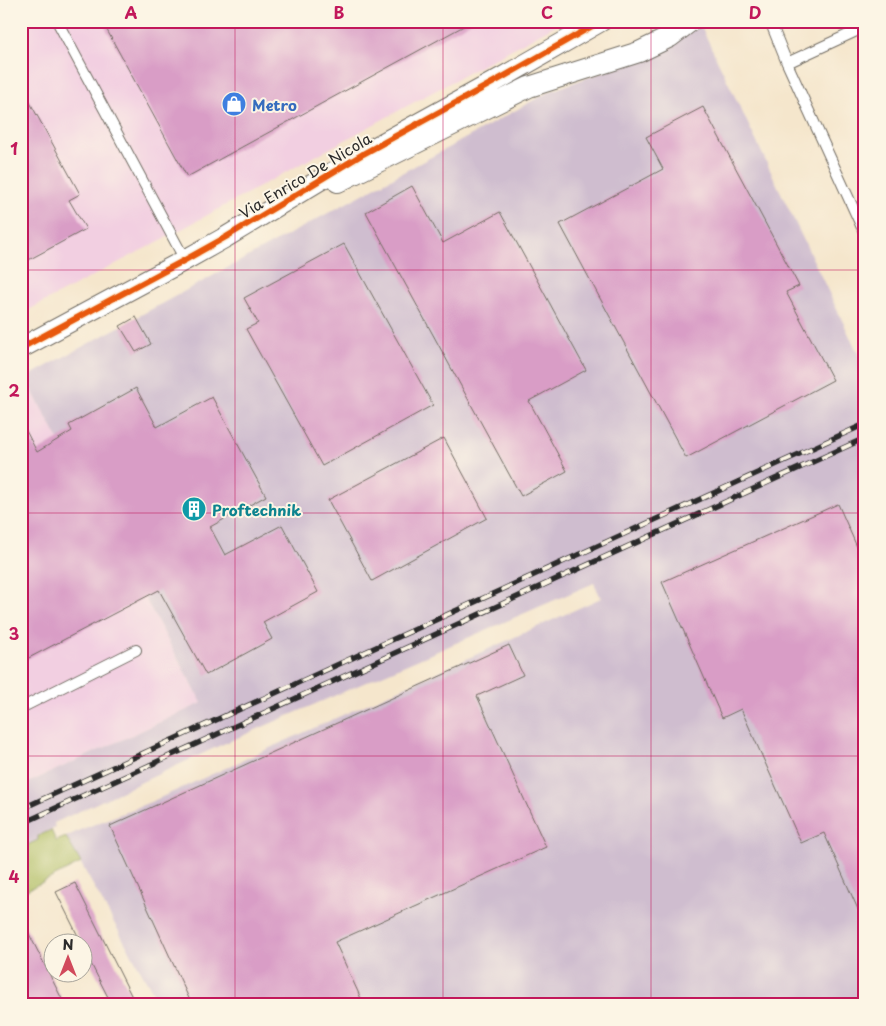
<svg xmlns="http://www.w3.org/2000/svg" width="886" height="1026" viewBox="0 0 886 1026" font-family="'Playpen Sans',sans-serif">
<rect width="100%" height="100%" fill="#fcf5e5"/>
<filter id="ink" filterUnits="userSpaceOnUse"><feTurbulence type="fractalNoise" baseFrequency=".02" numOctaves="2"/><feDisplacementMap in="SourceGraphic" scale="10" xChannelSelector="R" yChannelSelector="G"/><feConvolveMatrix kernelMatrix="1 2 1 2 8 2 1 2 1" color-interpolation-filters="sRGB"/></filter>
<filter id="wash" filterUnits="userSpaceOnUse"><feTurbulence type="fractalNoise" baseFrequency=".0096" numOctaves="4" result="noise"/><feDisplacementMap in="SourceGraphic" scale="20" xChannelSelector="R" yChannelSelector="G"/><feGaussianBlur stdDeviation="1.12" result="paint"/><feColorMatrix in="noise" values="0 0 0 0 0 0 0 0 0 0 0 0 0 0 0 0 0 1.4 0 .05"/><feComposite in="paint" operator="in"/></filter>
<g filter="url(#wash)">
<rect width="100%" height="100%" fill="#f5e6cc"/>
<!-- built -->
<path fill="#f2cfe1" d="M 21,21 L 563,21 L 182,229 L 21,314 Z
M 25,378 L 202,703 L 21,786 L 21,380 Z"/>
<!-- industrial -->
<path fill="#cfbdcf" d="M 701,26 L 865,368 L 865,1005 L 160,1005 L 66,837 L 80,830 L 153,801 L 601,598 L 594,583 L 221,745 L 54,823 L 55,828 L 38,835 L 38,840 L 21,848 L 21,786 L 202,703 L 25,378 L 477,132 L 548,92 L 630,62 Z"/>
<!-- green -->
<path fill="#adbc5f" stroke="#6c7445" d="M 51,830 L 56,841 L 66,837 L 81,863 L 21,893 L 21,848 L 38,840 L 38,836 Z"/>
<g id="blocks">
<!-- building -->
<path fill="#d99dc6" d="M 102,21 L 473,21 L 187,177 Z
M 21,86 L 80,194 L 69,200 L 86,229 L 21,264 Z
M 703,107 L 799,286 L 786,292 L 833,380 L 686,458 L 560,224 L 663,169 L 646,137 Z
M 412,186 L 443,243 L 500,212 L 586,370 L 529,401 L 567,471 L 521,496 L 366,212 Z
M 344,244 L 433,405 L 322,466 L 246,329 L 258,323 L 244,298 Z
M 136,317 L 151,344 L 136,352 L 120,326 Z
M 136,388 L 157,427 L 212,397 L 266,496 L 210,527 L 225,555 L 282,525 L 318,592 L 263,622 L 272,639 L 206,675 L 159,590 L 21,662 L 21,421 L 37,452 L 72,431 L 69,425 Z
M 444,438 L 487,518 L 372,581 L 328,500 Z
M 838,504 L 865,565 L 865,925 L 824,833 L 801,843 L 741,709 L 722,718 L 662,582 Z
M 509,645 L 523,675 L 477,696 L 546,847 L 335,942 L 364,1005 L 192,1005 L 110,826 Z
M 75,883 L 136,1005 L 112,1005 L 82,946 L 82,944 L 56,892 Z
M 21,918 L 65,1005 L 21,1005 Z"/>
</g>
</g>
<g filter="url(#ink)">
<use href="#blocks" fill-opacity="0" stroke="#726c63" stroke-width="1"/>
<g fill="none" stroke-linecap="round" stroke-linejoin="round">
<defs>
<path id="service" d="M 57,21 L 185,260
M 770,21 L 787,63 L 865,234
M 787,63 L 865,27
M 21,708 L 136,650"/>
<path id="minor" d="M 338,182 L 529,87 L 639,52 L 670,37 L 691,21
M 21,348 L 185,260 L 226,237 L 363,154 L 503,77 L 601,21"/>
</defs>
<!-- service casing -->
<use href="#service" stroke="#726c63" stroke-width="12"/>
<!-- minor casing -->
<use href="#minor" stroke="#726c63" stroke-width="22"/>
<!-- service -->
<use href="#service" stroke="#fff" stroke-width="10"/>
<!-- minor -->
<use href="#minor" stroke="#fff" stroke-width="20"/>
<defs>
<path id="rail" d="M 21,809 L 865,424
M 21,824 L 865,438"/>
</defs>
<!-- rail casing -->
<use href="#rail" stroke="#2b2b2b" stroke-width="5.5"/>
<!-- rail -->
<use href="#rail" stroke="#fcf5e5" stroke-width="4" stroke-dasharray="11" stroke-linecap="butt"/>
<defs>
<path id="cycleway" d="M 21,348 L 185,260 L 226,237 L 363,154 L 503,77 L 601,21"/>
</defs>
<!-- cycleway casing -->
<use href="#cycleway" stroke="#fcf5e5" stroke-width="9"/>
<!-- cycleway -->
<use href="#cycleway" stroke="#e8590c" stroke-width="6"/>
</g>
</g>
<!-- grid -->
<path fill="none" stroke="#c2185b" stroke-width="1" stroke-opacity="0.55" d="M 235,21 L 235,1005M 443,21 L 443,1005M 651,21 L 651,1005M 21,270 L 865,270M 21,513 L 865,513M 21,756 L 865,756"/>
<!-- icons -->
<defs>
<symbol id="shop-disc" viewBox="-11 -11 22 22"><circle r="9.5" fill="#3f7fe0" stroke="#fcf5e5"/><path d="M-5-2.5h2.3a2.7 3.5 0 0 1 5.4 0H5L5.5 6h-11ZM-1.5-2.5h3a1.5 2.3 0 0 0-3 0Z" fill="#fff"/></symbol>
<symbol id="building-disc" viewBox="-11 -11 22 22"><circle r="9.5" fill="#0f9aa8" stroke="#fcf5e5"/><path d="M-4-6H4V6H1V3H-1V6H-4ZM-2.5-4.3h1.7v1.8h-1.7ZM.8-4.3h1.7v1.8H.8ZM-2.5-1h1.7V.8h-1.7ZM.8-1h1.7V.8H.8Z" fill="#fff"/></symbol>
</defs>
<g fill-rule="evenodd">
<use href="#shop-disc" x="220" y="90" width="28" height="28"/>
<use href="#building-disc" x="180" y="495" width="28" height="28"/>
</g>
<g text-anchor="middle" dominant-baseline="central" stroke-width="4" stroke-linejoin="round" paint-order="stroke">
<!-- shop labels -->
<g font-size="15" font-weight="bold" fill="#366cbe" stroke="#fcf5e5" text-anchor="start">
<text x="252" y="104">Metro</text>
</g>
<!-- street labels -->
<g font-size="15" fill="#2b2b2b" stroke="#fcf5e5">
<text transform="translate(305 175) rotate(-31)">Via Enrico De Nicola</text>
</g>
<!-- culture labels -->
<g font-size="15" font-weight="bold" fill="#0d838f" stroke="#fcf5e5" text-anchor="start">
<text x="212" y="509">Proftechnik</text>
</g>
</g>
<!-- margin -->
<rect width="886" height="1026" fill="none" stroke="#fcf5e5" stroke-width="55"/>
<!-- north arrow -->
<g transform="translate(68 958)"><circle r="24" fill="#fcf5e5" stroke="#a8a49b"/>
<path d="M0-4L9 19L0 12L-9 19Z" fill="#d1495b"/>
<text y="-8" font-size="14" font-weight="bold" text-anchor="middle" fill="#2b2b2b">N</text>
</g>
<rect x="28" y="28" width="830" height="970" fill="none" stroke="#c2185b" stroke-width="2"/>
<g font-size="16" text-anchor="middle" font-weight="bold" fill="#c2185b">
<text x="131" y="19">A</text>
<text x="339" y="19">B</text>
<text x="547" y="19">C</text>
<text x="755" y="19">D</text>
<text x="14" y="155">1</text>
<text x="14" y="397">2</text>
<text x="14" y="640">3</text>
<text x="14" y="883">4</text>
</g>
</svg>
